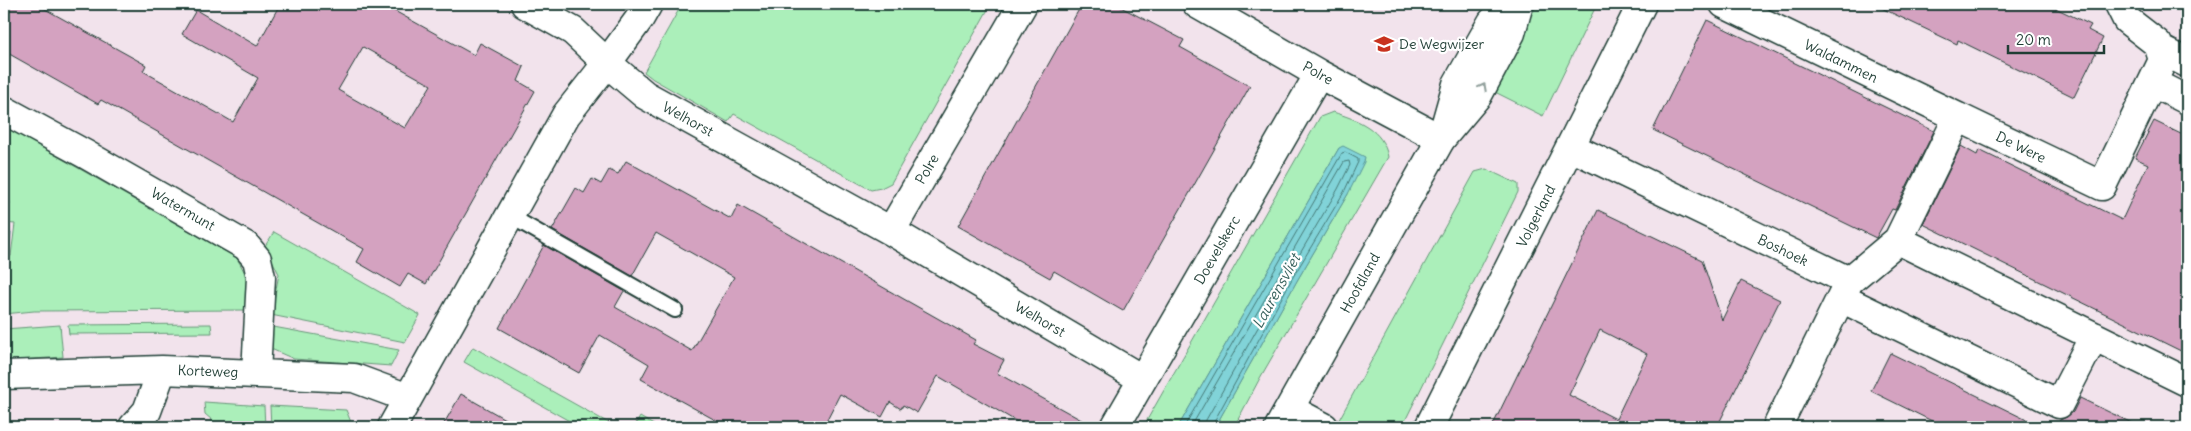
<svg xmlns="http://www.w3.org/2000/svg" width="2191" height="431" viewBox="0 0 2191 431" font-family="Delius,sans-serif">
<rect width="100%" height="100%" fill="#f2e3ec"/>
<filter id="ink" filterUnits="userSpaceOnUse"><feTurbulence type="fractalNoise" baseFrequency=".02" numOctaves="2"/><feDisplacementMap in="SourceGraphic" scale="10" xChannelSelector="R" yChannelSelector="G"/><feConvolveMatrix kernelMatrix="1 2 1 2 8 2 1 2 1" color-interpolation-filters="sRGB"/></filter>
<g filter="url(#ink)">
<!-- green -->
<path fill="#abefba" stroke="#659677" d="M 682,4 L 991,4 L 891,183 L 881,188 L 871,190 L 734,114 L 728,122 L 653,79 L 644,72 Z
M 1537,4 L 1597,4 L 1543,116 L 1493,91 Z
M 1333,112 C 1358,120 1383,129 1388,157 L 1260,378 L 1234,427 L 1215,427 L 1298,279 L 1348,194 L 1339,148 L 1178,427 L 1143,427 L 1320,117 Z
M 4,126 L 237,258 L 247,277 L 247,310 L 34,311 L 4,314 L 4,261 L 11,256 L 15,224 L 4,223 L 4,205 L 10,204 L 8,190 L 4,186 Z
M 1486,169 L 1518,184 L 1518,192 L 1402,427 L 1335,427 L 1475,172 Z
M 274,232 L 420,315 L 405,342 L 271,315 L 279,274 L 265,246 Z
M 211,324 L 212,333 L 69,334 L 68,325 Z
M 60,325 L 63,357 L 4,361 L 4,329 Z
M 268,326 L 399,350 L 391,366 L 294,359 L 271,349 L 267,331 Z
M 473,347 L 614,426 L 613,427 L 580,427 L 464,362 Z
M 204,402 L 264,406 L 265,427 L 206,427 L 212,420 L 205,414 Z
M 270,406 L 346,410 L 353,427 L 271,427 Z
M 640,417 L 657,427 L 634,427 Z"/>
<!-- water -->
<path fill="#81d3d8" stroke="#5a9796" d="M 1343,146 L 1365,157 L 1364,162 L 1348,194 L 1298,279 L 1215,427 L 1178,427 L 1339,148 Z
M 4,232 L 11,233 L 7,256 L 4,259 Z"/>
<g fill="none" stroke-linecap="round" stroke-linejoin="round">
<!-- shore -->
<path stroke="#467976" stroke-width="1" d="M 1184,427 L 1342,153 L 1345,152 L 1358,159 L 1358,162 L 1344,192 L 1293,277 L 1211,427
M 1191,427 L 1344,162 L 1349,161 L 1350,165 L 1338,189 L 1288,274 L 1206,420 L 1205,427"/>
</g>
<!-- building -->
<path fill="#d4a2c0" stroke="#1f3d34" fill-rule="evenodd" d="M 4,4 L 36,4 L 146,65 L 143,71 L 233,122 L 258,78 L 182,34 L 196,10 L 257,46 L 280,4 L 382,4 L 474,55 L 480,43 L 524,67 L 518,81 L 535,91 L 426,284 L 408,274 L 400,287 L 357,262 L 364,249 L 101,100 L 98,104 L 4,51 ZM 363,47 L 431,85 L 405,128 L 338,90 Z
M 1082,4 L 1115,4 L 1184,40 L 1180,47 L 1250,86 L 1123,311 L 1054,271 L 1050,278 L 958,226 Z
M 1873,4 L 2047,4 L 2091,25 L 2088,30 L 2103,38 L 2074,97 L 1958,40 L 1957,44 Z
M 1707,20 L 1934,131 L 1895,210 L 1892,209 L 1876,238 L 1653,130 Z
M 2154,121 L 2187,137 L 2187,354 L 1923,224 L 1961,146 L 1977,155 L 1979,150 L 2122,220 L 2148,164 L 2135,158 Z
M 626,161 L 731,219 L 738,205 L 976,340 L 973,344 L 1004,360 L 997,373 L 1094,427 L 1026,427 L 938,376 L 917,413 L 903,405 L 901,409 L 890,402 L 882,417 L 840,394 L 823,427 L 728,427 L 641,379 L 649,364 L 600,335 L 579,373 L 499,328 L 544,245 L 624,291 L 615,307 L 692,351 L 734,277 L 656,233 L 632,276 L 552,230 L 576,188 L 584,193 L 592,179 L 601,184 L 609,170 L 618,174 Z
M 1598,210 L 1702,260 L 1722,320 L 1741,281 L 1780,300 L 1717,427 L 1492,427 ZM 1600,330 L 1647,354 L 1616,419 L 1569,395 Z
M 1890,353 L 1921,368 L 2041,427 L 1944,427 L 1871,391 Z
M 461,394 L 519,427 L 442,427 Z
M 2080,398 L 2140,427 L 2056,427 L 2060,420 L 2067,417 L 2073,412 Z"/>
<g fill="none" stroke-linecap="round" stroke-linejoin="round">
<defs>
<path id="lane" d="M 510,216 L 675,310"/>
<path id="street" d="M 525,4 L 573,31 L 607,63 L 640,18 L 648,4
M 1197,4 L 1319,74 L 1441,139
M 1724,4 L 1958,117
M 2160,49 L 2187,63
M 2153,83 L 2187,100
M 4,110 L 85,154 L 246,246 L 257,259 L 261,277 L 256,373
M 1571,147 L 1849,281 L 1777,427
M 891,231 L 1023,4
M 1898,240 L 2187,382
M 1849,281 L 1898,240 L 1958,117 L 2102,186 L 2163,60 L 2158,44 L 2127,20 L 2119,4
M 1841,298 L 2059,404 L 2094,336
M 4,375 L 162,370 L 354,378 L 408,398
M 1290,409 L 1324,427
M 133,427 L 147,411 L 162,370
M 392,427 L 566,115 L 607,63 L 645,95 L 891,231 L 1142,379
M 1115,427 L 1319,74
M 1429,427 L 1642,4"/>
<path id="secondary" d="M 1444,130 L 1457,84 L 1492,22 L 1512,4
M 1279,427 L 1441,139 L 1478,95 L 1511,33 L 1519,4"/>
</defs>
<!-- lane casing -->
<use href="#lane" stroke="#1f3d34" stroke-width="18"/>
<!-- street casing -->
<use href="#street" stroke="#1f3d34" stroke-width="31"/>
<!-- secondary casing -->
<use href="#secondary" stroke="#1f3d34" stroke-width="31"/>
<!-- lane -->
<use href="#lane" stroke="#fff" stroke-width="14"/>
<!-- street -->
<use href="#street" stroke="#fff" stroke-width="28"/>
<!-- secondary -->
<use href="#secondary" stroke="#fff" stroke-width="28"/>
</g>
<!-- one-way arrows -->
<defs><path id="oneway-chevron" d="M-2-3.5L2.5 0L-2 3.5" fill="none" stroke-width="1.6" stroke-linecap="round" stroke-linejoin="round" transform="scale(1.25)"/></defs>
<use stroke="#8f9e9a" href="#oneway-chevron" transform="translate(1483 87) rotate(-62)"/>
</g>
<!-- icons -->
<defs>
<symbol id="school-bare" viewBox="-9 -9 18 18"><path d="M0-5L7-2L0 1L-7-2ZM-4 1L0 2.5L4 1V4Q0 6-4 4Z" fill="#c8321e" stroke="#fff" stroke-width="2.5" paint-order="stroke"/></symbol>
</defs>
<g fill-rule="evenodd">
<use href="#school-bare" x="1370" y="30" width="28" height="28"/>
</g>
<g text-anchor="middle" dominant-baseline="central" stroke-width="4.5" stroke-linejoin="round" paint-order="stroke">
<!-- poi labels -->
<g font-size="14" fill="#1f3d34" stroke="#fff" text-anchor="start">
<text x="1399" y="44">De Wegwijzer</text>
</g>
<!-- street labels -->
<g font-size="14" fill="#1f3d34" stroke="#fff">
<text transform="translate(1841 61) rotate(26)">Waldammen</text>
<text transform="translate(1318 73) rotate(29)">Polre</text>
<text transform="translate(688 119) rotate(29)">Welhorst</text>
<text transform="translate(2021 147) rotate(26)">De Were</text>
<text transform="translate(927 169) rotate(-60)">Polre</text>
<text transform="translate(183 209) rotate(30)">Watermunt</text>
<text transform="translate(1536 216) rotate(-63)">Volgerland</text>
<text transform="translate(1217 250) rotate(-60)">Doevelskerc</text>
<text transform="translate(1783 250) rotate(26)">Boshoek</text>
<text transform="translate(1360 283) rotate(-61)">Hoofdland</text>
<text transform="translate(1040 319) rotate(30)">Welhorst</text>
<text transform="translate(208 371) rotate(2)">Korteweg</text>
</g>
<!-- water labels -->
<g font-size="15" font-style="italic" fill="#38625d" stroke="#fff">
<text transform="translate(1276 291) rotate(-61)">Laurensvliet</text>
</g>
</g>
<!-- margin -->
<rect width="2191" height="431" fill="none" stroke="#fff" stroke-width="20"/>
<rect x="10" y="10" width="2171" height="411" fill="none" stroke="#1f3d34" stroke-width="2" filter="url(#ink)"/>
<!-- scale -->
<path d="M2008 45v8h96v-8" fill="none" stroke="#1f3d34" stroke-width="2.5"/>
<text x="2016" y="45" font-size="15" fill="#1f3d34" stroke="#ffffff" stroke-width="4" paint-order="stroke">20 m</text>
</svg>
